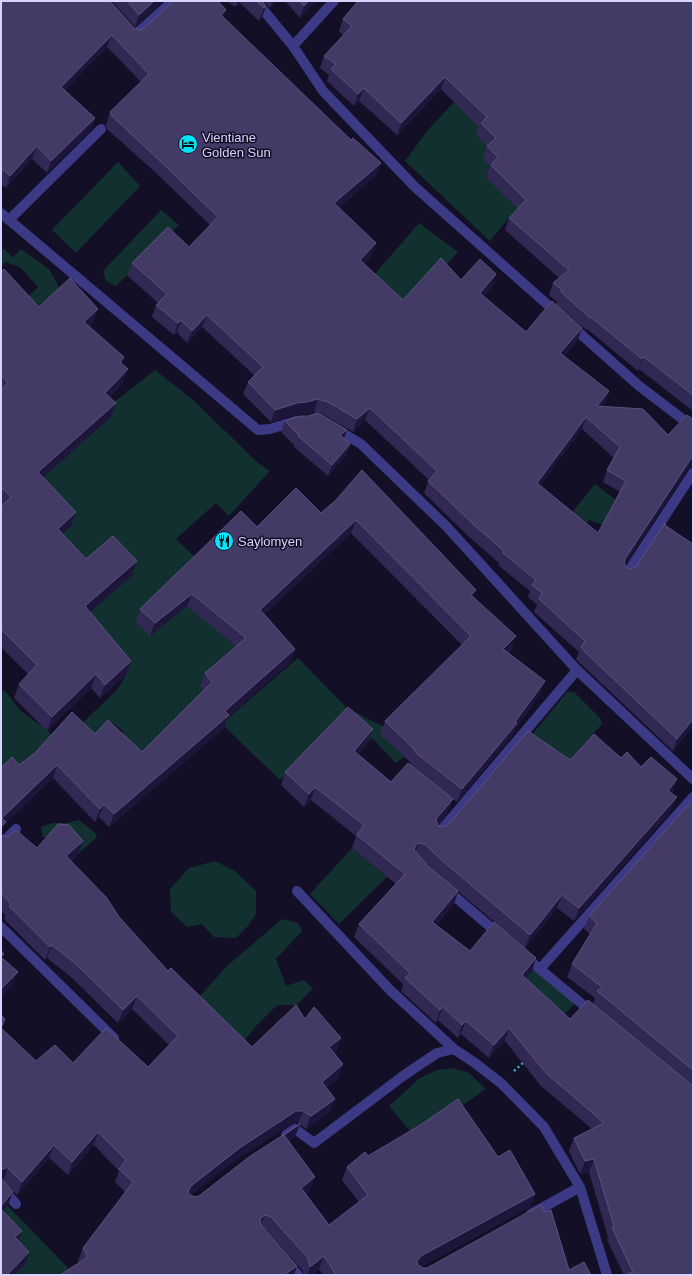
<svg xmlns="http://www.w3.org/2000/svg" width="694" height="1276" viewBox="0 0 694 1276" font-family="Arial,sans-serif">
<rect width="100%" height="100%" fill="#130f26"/>
<!-- green -->
<path fill="#12302f" d="M 473,100 L 536,186 L 490,241 L 405,161 L 428,130 L 454,102 Z
M 118,162 L 140,186 L 76,253 L 52,230 Z
M 161,210 L 179,225 L 116,286 L 106,281 L 103,271 Z
M 419,223 L 458,252 L 362,353 L 367,283 Z
M 1,249 L 4,249 L 13,257 L 21,249 L 49,269 L 60,289 L 9,344 L 19,306 L 38,287 L 21,268 L 6,262 L 1,267 Z
M 155,370 L 192,399 L 257,462 L 270,471 L 229,516 L 216,503 L 176,539 L 220,581 L 241,651 L 228,718 L 298,658 L 347,708 L 386,728 L 404,757 L 396,763 L 372,738 L 368,742 L 343,720 L 341,715 L 280,780 L 200,703 L 140,762 L 116,737 L 124,732 L 112,722 L 87,746 L 75,730 L 116,691 L 126,675 L 82,619 L 135,573 L 132,575 L 81,573 L 33,486 L 110,417 L 104,410 Z
M 595,484 L 617,501 L 604,525 L 589,520 L 581,535 L 565,521 Z
M 1,690 L 5,691 L 20,710 L 48,731 L 58,743 L 76,750 L 1,776 Z
M 567,692 L 574,692 L 600,718 L 602,724 L 560,770 L 518,752 Z
M 79,820 L 97,834 L 95,839 L 78,854 L 65,838 L 43,837 L 41,827 L 53,823 L 67,823 Z
M 352,848 L 387,877 L 339,924 L 310,894 Z
M 215,861 L 235,871 L 256,891 L 256,914 L 248,926 L 236,938 L 214,937 L 202,924 L 187,927 L 171,912 L 170,889 L 189,868 Z
M 282,919 L 298,923 L 302,931 L 276,959 L 286,986 L 304,980 L 313,989 L 296,1005 L 277,1005 L 256,1026 L 237,1050 L 191,1006 L 227,966 Z
M 533,969 L 575,1003 L 556,1024 L 518,988 Z
M 452,1068 L 469,1073 L 486,1089 L 416,1138 L 389,1106 L 420,1078 L 437,1070 Z
M 1,1199 L 75,1275 L 14,1275 L 2,1228 Z"/>
<g fill="none" stroke-linecap="round" stroke-linejoin="round">
<!-- path -->
<path stroke="#2fb8b0" stroke-width="2.5" stroke-dasharray="2 3" stroke-linecap="butt" d="M 514,1071 L 524,1062"/>
<!-- service -->
<path stroke="#3d3a85" stroke-width="10" d="M 9,220 L 101,129
M 626,575 L 693,473
M 297,891 L 390,990 L 454,1049
M 1,1187 L 16,1204"/>
<!-- minor -->
<path stroke="#3d3a85" stroke-width="10" d="M 256,1 L 293,46 L 323,91 L 415,187 L 638,385 L 693,427
M 131,33 L 134,36 L 173,1
M 293,46 L 334,1
M 1,213 L 258,430 L 270,429 L 296,421
M 334,428 L 361,444 L 447,527 L 577,670 L 693,779
M 438,834 L 577,670
M 1,844 L 16,829
M 446,889 L 501,936
M 1,927 L 114,1038
M 523,955 L 594,1014
M 540,969 L 693,797
M 286,1135 L 295,1129 L 314,1143 L 403,1076 L 437,1053 L 454,1049 L 475,1063 L 502,1084 L 544,1127 L 580,1187 L 607,1275
M 531,1214 L 580,1187
M 286,1262 L 298,1275"/>
</g>
<!-- wall -->
<path fill="#312854" fill-rule="evenodd" d="M 1,1 L 134,28 L 139,30 L 223,18 L 351,140 L 381,163 L 376,175 L 339,208 L 372,255 L 364,264 L 403,300 L 461,280 L 496,274 L 492,287 L 483,296 L 526,332 L 578,340 L 564,356 L 609,391 L 605,403 L 602,406 L 688,469 L 625,565 L 627,568 L 630,569 L 636,567 L 666,526 L 693,544 L 693,726 L 673,751 L 582,665 L 576,659 L 579,652 L 534,612 L 537,605 L 528,597 L 530,591 L 498,565 L 499,563 L 468,536 L 424,493 L 429,480 L 365,420 L 353,432 L 323,414 L 314,412 L 303,414 L 293,415 L 271,422 L 243,394 L 248,382 L 254,375 L 202,327 L 187,343 L 177,332 L 174,335 L 152,317 L 156,305 L 158,303 L 127,275 L 132,263 L 189,247 L 210,225 L 155,172 L 107,129 L 106,125 L 110,112 L 141,82 L 107,47 L 65,90 L 95,118 L 91,130 L 47,173 L 32,159 L 6,188 L 1,184 ZM 582,429 L 614,458 L 607,470 L 603,482 L 620,492 L 598,533 L 540,485 Z
M 112,1 L 163,1 L 135,27 Z
M 227,1 L 262,1 L 266,6 L 262,18 L 259,21 L 240,3 L 235,7 Z
M 264,1 L 276,1 L 270,8 Z
M 285,1 L 316,1 L 300,18 Z
M 693,1 L 693,411 L 639,369 L 638,371 L 587,329 L 586,330 L 556,304 L 557,302 L 549,295 L 553,283 L 559,278 L 505,230 L 509,218 L 518,209 L 486,177 L 490,166 L 483,159 L 487,146 L 476,135 L 479,127 L 441,89 L 397,135 L 359,101 L 354,106 L 327,81 L 329,75 L 320,68 L 324,56 L 343,35 L 339,31 L 343,19 Z
M 1,272 L 39,307 L 93,322 L 89,326 L 124,357 L 122,364 L 123,383 L 109,397 L 111,417 L 43,477 L 71,526 L 62,534 L 86,559 L 132,575 L 90,612 L 131,661 L 126,675 L 100,698 L 91,688 L 47,731 L 14,698 L 19,684 L 28,674 L 1,647 Z
M 285,421 L 347,430 L 344,438 L 350,444 L 346,455 L 328,476 L 294,447 L 295,446 L 281,432 Z
M 336,500 L 476,590 L 473,597 L 512,649 L 508,652 L 540,694 L 515,730 L 512,736 L 457,802 L 453,799 L 448,812 L 438,825 L 438,826 L 442,827 L 448,825 L 570,760 L 621,758 L 641,767 L 673,792 L 672,793 L 672,810 L 574,921 L 557,908 L 525,948 L 433,870 L 423,860 L 429,867 L 458,891 L 454,904 L 436,925 L 470,951 L 536,958 L 532,971 L 526,978 L 570,1019 L 593,1004 L 595,998 L 567,977 L 572,964 L 590,934 L 584,929 L 589,916 L 693,809 L 693,1275 L 624,1275 L 607,1240 L 608,1237 L 589,1172 L 580,1174 L 569,1151 L 574,1138 L 592,1129 L 541,1086 L 505,1041 L 489,1058 L 461,1034 L 458,1038 L 438,1020 L 436,1023 L 401,991 L 403,984 L 354,937 L 359,924 L 396,884 L 352,848 L 356,836 L 311,800 L 304,807 L 281,785 L 285,772 L 368,742 L 358,754 L 391,782 L 411,766 L 410,762 L 380,734 L 385,721 L 462,645 L 351,533 L 265,614 L 295,649 L 291,662 L 228,717 L 224,728 L 109,827 L 99,817 L 95,822 L 53,778 L 6,823 L 19,765 L 95,734 L 142,752 L 204,690 L 200,686 L 205,673 L 236,646 L 187,606 L 150,636 L 136,622 L 140,609 L 257,527 L 321,513 Z
M 1,835 L 37,848 L 78,854 L 71,861 L 119,917 L 168,971 L 252,1047 L 305,1019 L 341,1038 L 336,1051 L 334,1053 L 339,1077 L 326,1088 L 330,1112 L 306,1129 L 299,1124 L 295,1137 L 289,1141 L 310,1190 L 306,1194 L 329,1225 L 359,1202 L 342,1180 L 347,1167 L 368,1156 L 498,1157 L 535,1194 L 530,1207 L 420,1267 L 423,1268 L 569,1270 L 591,1275 L 323,1275 L 319,1269 L 312,1275 L 304,1275 L 303,1271 L 266,1230 L 264,1229 L 79,1263 L 78,1261 L 83,1248 L 125,1192 L 115,1182 L 119,1171 L 94,1145 L 68,1175 L 49,1158 L 17,1195 L 3,1181 L 8,1205 L 3,1211 L 18,1240 L 25,1265 L 14,1275 L 1,1275 L 1,1015 L 5,1019 L 2,1029 L 36,1061 L 148,1067 L 169,1045 L 132,1009 L 118,1023 L 71,977 L 47,958 L 45,960 L 4,919 L 5,915 L 1,911 ZM 291,1124 L 299,1124 L 199,1196 L 195,1197 L 190,1195 L 236,1160 Z"/>
<!-- shaded-wall -->
<path fill="#1d163a" d="M 154,1 L 163,1 L 135,27 L 139,15 Z
M 238,1 L 240,1 L 240,3 L 235,7 Z
M 272,1 L 276,1 L 270,8 Z
M 309,1 L 316,1 L 300,18 L 304,6 Z
M 266,6 L 262,18 L 259,21 L 264,8 Z
M 226,10 L 222,22 L 221,15 Z
M 112,35 L 107,47 L 56,99 L 61,87 Z
M 445,77 L 441,89 L 397,135 L 401,123 Z
M 364,88 L 359,101 L 354,106 L 358,94 Z
M 95,118 L 91,130 L 47,173 L 51,161 Z
M 37,146 L 32,159 L 6,188 L 10,176 Z
M 381,163 L 376,175 L 330,216 L 334,203 Z
M 376,243 L 372,255 L 355,272 L 360,260 Z
M 496,274 L 492,287 L 475,306 L 480,293 Z
M 98,309 L 93,322 L 79,335 L 84,322 Z
M 207,315 L 202,327 L 187,343 L 192,331 Z
M 181,320 L 177,332 L 174,335 L 178,323 Z
M 582,328 L 578,340 L 556,365 L 560,353 Z
M 124,357 L 119,371 L 120,362 Z
M 644,357 L 639,369 L 638,371 L 642,359 Z
M 128,369 L 123,383 L 100,406 L 105,393 Z
M 609,391 L 605,403 L 592,418 L 597,406 Z
M 318,399 L 314,412 L 303,414 L 293,415 L 271,422 L 275,410 L 297,403 Z
M 116,403 L 111,417 L 33,486 L 38,472 Z
M 370,408 L 365,420 L 353,432 L 357,419 Z
M 586,417 L 582,429 L 533,495 L 537,483 Z
M 347,430 L 343,441 L 340,435 Z
M 350,444 L 346,455 L 328,476 L 332,465 Z
M 692,457 L 693,457 L 693,467 L 688,469 L 621,571 L 625,559 Z
M 76,512 L 71,526 L 53,543 L 58,529 Z
M 356,520 L 351,533 L 256,623 L 260,610 Z
M 137,561 L 132,575 L 81,620 L 85,606 Z
M 476,590 L 471,602 L 471,595 Z
M 192,594 L 187,606 L 150,636 L 155,623 Z
M 516,636 L 512,649 L 499,662 L 503,649 Z
M 295,649 L 291,662 L 228,717 L 224,728 L 109,827 L 114,814 L 225,711 Z
M 131,661 L 126,675 L 100,698 L 105,685 Z
M 96,674 L 91,688 L 47,731 L 52,717 Z
M 545,681 L 540,694 L 515,730 L 512,736 L 457,802 L 462,789 L 515,722 Z
M 693,719 L 693,726 L 673,751 L 677,739 Z
M 373,729 L 368,742 L 349,764 L 354,751 Z
M 57,765 L 53,778 L 6,823 L 1,835 L 2,818 Z
M 677,779 L 673,792 L 663,804 L 668,791 Z
M 315,787 L 311,800 L 304,807 L 309,794 Z
M 677,797 L 672,810 L 574,921 L 579,908 Z
M 453,799 L 448,812 L 432,832 L 436,819 Z
M 104,804 L 99,817 L 95,822 L 100,809 Z
M 83,841 L 78,854 L 61,869 L 66,856 Z
M 419,843 L 414,856 L 411,858 L 416,845 Z
M 458,891 L 454,904 L 427,935 L 432,922 Z
M 562,895 L 557,908 L 525,948 L 530,935 Z
M 52,945 L 47,958 L 45,960 L 50,947 Z
M 536,958 L 532,971 L 517,988 L 522,975 Z
M 18,972 L 13,985 L 1,997 L 1,989 Z
M 137,996 L 132,1009 L 118,1023 L 123,1010 Z
M 443,1007 L 438,1020 L 436,1023 L 440,1010 Z
M 466,1021 L 461,1034 L 458,1038 L 462,1025 Z
M 509,1028 L 505,1041 L 489,1058 L 494,1045 Z
M 341,1038 L 336,1051 L 324,1060 L 329,1047 Z
M 343,1064 L 339,1077 L 318,1095 L 322,1082 Z
M 335,1099 L 330,1112 L 306,1129 L 311,1116 Z
M 296,1111 L 303,1111 L 298,1124 L 291,1124 L 236,1160 L 186,1199 L 191,1186 L 241,1147 Z
M 300,1124 L 295,1137 L 279,1148 L 284,1135 Z
M 98,1132 L 94,1145 L 68,1175 L 72,1162 Z
M 54,1145 L 49,1158 L 17,1195 L 22,1182 Z
M 594,1159 L 589,1172 L 580,1174 L 585,1161 Z
M 5,1168 L 8,1168 L 3,1181 L 1,1181 L 1,1170 Z
M 315,1177 L 310,1190 L 296,1201 L 301,1188 Z
M 13,1192 L 8,1205 L 1,1214 L 1,1206 Z
M 535,1194 L 530,1207 L 416,1269 L 417,1261 L 421,1256 Z
M 265,1215 L 260,1228 L 260,1219 Z
M 22,1231 L 17,1244 L 15,1237 Z
M 29,1252 L 25,1265 L 14,1275 L 7,1275 Z
M 324,1256 L 319,1269 L 312,1275 L 307,1275 L 310,1267 Z
M 297,1266 L 294,1275 L 284,1275 Z"/>
<!-- building -->
<path fill="#433a66" stroke="#5a527e" fill-rule="evenodd" d="M 1,1 L 110,1 L 134,28 L 139,30 L 143,29 L 174,1 L 218,1 L 226,10 L 221,15 L 351,140 L 353,138 L 381,163 L 334,203 L 376,243 L 360,260 L 403,300 L 441,258 L 461,280 L 480,259 L 496,274 L 480,293 L 494,305 L 526,332 L 552,301 L 582,328 L 560,353 L 609,391 L 597,406 L 643,409 L 668,435 L 687,415 L 693,419 L 693,457 L 692,457 L 625,559 L 624,563 L 627,568 L 630,569 L 636,567 L 665,523 L 666,526 L 693,544 L 693,719 L 677,739 L 586,653 L 581,647 L 585,641 L 539,599 L 542,593 L 532,585 L 536,580 L 503,553 L 504,551 L 473,524 L 428,481 L 437,471 L 370,408 L 357,419 L 328,402 L 318,399 L 307,402 L 297,403 L 275,410 L 248,382 L 263,367 L 207,315 L 192,331 L 181,320 L 178,323 L 156,305 L 167,294 L 132,263 L 168,227 L 189,247 L 218,217 L 159,160 L 112,116 L 110,112 L 149,74 L 112,35 L 61,87 L 95,118 L 51,161 L 37,146 L 10,176 L 1,168 ZM 586,417 L 620,447 L 607,470 L 626,481 L 598,533 L 537,483 Z
M 127,1 L 154,1 L 139,15 Z
M 256,1 L 262,1 L 266,6 L 264,8 Z
M 300,1 L 309,1 L 304,6 Z
M 358,1 L 693,1 L 693,395 L 644,357 L 642,359 L 591,317 L 590,318 L 561,292 L 562,290 L 553,283 L 569,270 L 509,218 L 526,200 L 491,165 L 498,157 L 487,146 L 496,138 L 481,123 L 487,117 L 445,77 L 401,123 L 364,88 L 358,94 L 331,69 L 336,64 L 324,56 L 352,26 L 343,19 Z
M 4,269 L 39,307 L 70,278 L 98,309 L 84,322 L 124,357 L 120,362 L 128,369 L 105,393 L 116,403 L 38,472 L 76,512 L 58,529 L 86,559 L 113,536 L 137,561 L 85,606 L 131,661 L 105,685 L 96,674 L 52,717 L 19,684 L 37,665 L 1,629 L 1,507 L 11,497 L 1,487 L 1,390 L 8,383 L 1,375 L 1,272 Z
M 317,413 L 322,415 L 347,430 L 340,435 L 350,444 L 332,465 L 298,436 L 299,435 L 285,421 L 300,416 L 308,416 Z
M 362,470 L 476,590 L 471,595 L 516,636 L 503,649 L 545,681 L 515,722 L 517,723 L 462,789 L 416,753 L 414,749 L 385,721 L 471,636 L 356,520 L 260,610 L 295,649 L 225,711 L 229,715 L 114,814 L 104,804 L 100,809 L 57,765 L 2,818 L 6,822 L 1,827 L 1,768 L 12,757 L 19,765 L 35,753 L 72,712 L 95,734 L 108,720 L 142,752 L 212,682 L 205,673 L 246,638 L 192,594 L 155,623 L 140,609 L 241,511 L 257,527 L 296,488 L 321,513 L 336,500 Z
M 348,707 L 373,729 L 354,751 L 391,782 L 408,763 L 453,799 L 436,819 L 438,826 L 442,827 L 448,825 L 528,731 L 570,760 L 594,734 L 621,758 L 627,752 L 641,767 L 651,757 L 677,779 L 668,791 L 677,797 L 579,908 L 562,895 L 530,935 L 438,857 L 425,844 L 419,843 L 416,845 L 414,850 L 429,867 L 458,891 L 432,922 L 470,951 L 494,922 L 536,958 L 522,975 L 570,1019 L 588,1000 L 693,1086 L 693,1275 L 626,1275 L 633,1272 L 612,1227 L 614,1226 L 594,1159 L 585,1161 L 574,1138 L 604,1123 L 546,1073 L 509,1028 L 494,1045 L 466,1021 L 462,1025 L 443,1007 L 440,1010 L 405,978 L 410,973 L 359,924 L 405,874 L 357,835 L 364,825 L 315,787 L 309,794 L 285,772 Z
M 688,805 L 693,809 L 693,1070 L 597,991 L 602,987 L 572,964 L 597,923 L 589,916 Z
M 58,824 L 69,825 L 83,841 L 66,856 L 106,897 L 119,917 L 168,971 L 171,968 L 252,1047 L 296,1005 L 305,1019 L 314,1007 L 341,1038 L 329,1047 L 343,1064 L 322,1082 L 335,1099 L 311,1116 L 303,1111 L 296,1111 L 241,1147 L 191,1186 L 188,1192 L 190,1195 L 195,1197 L 199,1196 L 249,1157 L 300,1124 L 284,1135 L 315,1177 L 301,1188 L 329,1225 L 368,1195 L 347,1167 L 365,1152 L 368,1156 L 422,1124 L 458,1099 L 498,1157 L 510,1150 L 535,1194 L 421,1256 L 417,1261 L 418,1265 L 423,1268 L 427,1268 L 541,1205 L 545,1212 L 551,1210 L 569,1270 L 584,1262 L 591,1275 L 336,1275 L 324,1256 L 310,1267 L 308,1258 L 271,1217 L 265,1215 L 260,1219 L 261,1225 L 297,1266 L 284,1275 L 60,1275 L 88,1257 L 83,1248 L 133,1182 L 119,1169 L 126,1160 L 98,1132 L 72,1162 L 54,1145 L 22,1182 L 8,1168 L 5,1168 L 1,1170 L 1,1028 L 36,1061 L 55,1045 L 73,1063 L 106,1028 L 148,1067 L 178,1036 L 137,996 L 123,1010 L 76,964 L 52,945 L 50,947 L 9,906 L 11,904 L 1,893 L 1,835 L 7,837 L 16,830 L 37,848 Z
M 1,950 L 4,954 L 1,957 L 18,972 L 1,989 Z
M 1,1015 L 5,1019 L 1,1027 Z
M 1,1178 L 13,1192 L 1,1206 Z
M 1,1209 L 22,1231 L 15,1237 L 29,1252 L 7,1275 L 1,1275 Z"/>
<!-- icons -->
<defs>
<symbol id="hotel-disc" viewBox="-11 -11 22 22"><circle r="9.5" fill="#00e5ff" stroke="#130f26"/><path d="M-6-4.5h1.5V1H6V5H4.5V3h-9V5H-6ZM-4 0a1.8 1.8 0 1 1 3.6 0ZM.5 0V-2.5h3Q6-2.5 6 0Z" fill="#111"/></symbol>
<symbol id="restaurant-disc" viewBox="-11 -11 22 22"><circle r="9.5" fill="#00e5ff" stroke="#130f26"/><path d="M-5-6h1v4h1v-4h1v4h1v-4h1v5L-1.5 .5V6h-2V.5L-5-1ZM5-6V6H3V1.5H1.5Q1.5-4 5-6Z" fill="#111"/></symbol>
</defs>
<g fill-rule="evenodd">
<use href="#hotel-disc" x="177" y="133" width="22" height="22"/>
<use href="#restaurant-disc" x="213" y="530" width="22" height="22"/>
</g>
<g text-anchor="middle" dominant-baseline="central" stroke-width="3" stroke-linejoin="round" paint-order="stroke">
<!-- poi labels -->
<g font-size="13" fill="#d9d4ff" stroke="#130f26" text-anchor="start">
<text x="202" y="137">Vientiane<tspan x="202" dy="15">Golden Sun</tspan></text>
<text x="238" y="541">Saylomyen</text>
</g>
</g>
<!-- border -->
<rect width="694" height="1276" fill="none" stroke="#d9d4ff" stroke-width="4"/>
</svg>
